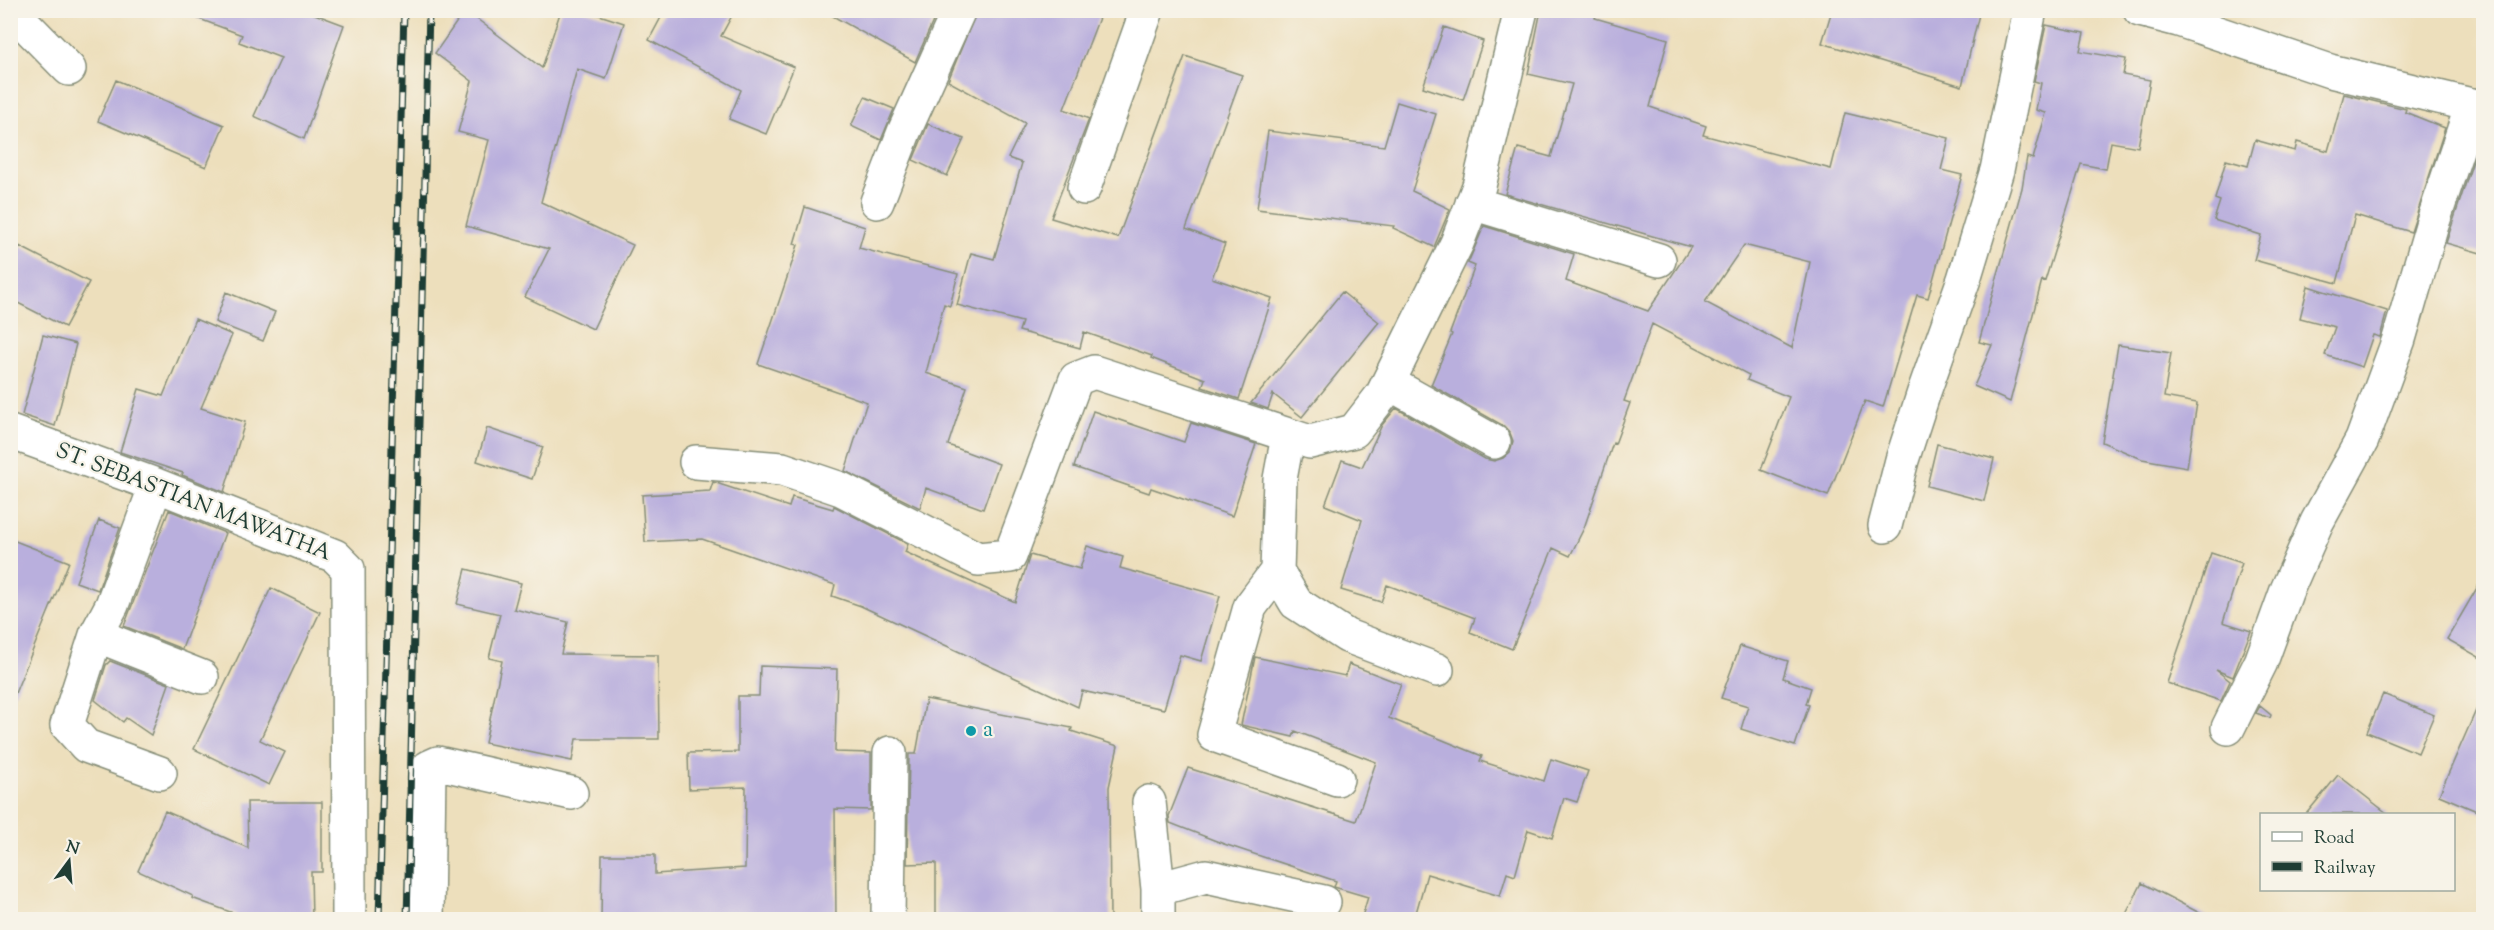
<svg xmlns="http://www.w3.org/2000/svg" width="2494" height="930" viewBox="0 0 2494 930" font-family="'Sorts Mill Goudy',serif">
<rect width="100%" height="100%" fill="#f7f3e8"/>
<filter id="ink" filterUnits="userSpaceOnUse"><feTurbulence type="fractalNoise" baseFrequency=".0167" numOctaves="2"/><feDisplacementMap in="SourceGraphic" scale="12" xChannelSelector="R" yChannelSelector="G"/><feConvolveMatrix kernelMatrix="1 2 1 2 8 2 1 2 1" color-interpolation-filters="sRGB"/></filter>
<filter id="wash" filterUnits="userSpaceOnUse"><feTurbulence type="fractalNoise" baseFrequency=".008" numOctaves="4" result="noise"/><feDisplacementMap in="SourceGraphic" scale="24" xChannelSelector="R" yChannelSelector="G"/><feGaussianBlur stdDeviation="1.35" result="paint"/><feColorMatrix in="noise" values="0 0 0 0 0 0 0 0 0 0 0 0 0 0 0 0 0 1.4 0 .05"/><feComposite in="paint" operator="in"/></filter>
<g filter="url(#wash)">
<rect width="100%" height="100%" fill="#eddfbc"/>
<g id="blocks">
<!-- building -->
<path fill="#b9afdd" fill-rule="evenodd" d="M 186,10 L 304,10 L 344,25 L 304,139 L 254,116 L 281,58 L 239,42 L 242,35 L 186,14 Z
M 465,10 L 542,68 L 561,10 L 584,10 L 624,23 L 606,79 L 577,69 L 541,202 L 633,245 L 593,329 L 525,297 L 549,249 L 466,226 L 489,140 L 458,132 L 472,81 L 435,53 Z
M 665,10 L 735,10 L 721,36 L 794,67 L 766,134 L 729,119 L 741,90 L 649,40 Z
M 822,10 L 938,10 L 915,62 Z
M 977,10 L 1102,10 L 1064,109 L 1089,119 L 1051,218 L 1118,238 L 1185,56 L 1242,75 L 1186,229 L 1225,244 L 1212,278 L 1272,298 L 1239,399 L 1202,387 L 1205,379 L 1151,358 L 1152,356 L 1084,332 L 1080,348 L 1019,331 L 1022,322 L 957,305 L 971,253 L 994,259 L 1022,163 L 1008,158 L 1025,123 L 948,81 Z
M 1541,10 L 1597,10 L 1595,18 L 1668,39 L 1650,107 L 1706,126 L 1703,135 L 1831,169 L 1845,113 L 1949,138 L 1941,170 L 1962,175 L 1928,298 L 1917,295 L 1883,407 L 1865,401 L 1828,496 L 1761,470 L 1789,397 L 1747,380 L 1749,375 L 1652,324 L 1624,401 L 1630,403 L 1615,444 L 1613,443 L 1584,528 L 1570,556 L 1553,548 L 1512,649 L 1470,632 L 1475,618 L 1387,585 L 1381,602 L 1341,590 L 1362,520 L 1325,505 L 1342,460 L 1362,467 L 1382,425 L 1396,408 L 1485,459 L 1494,461 L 1503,458 L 1510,452 L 1513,441 L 1510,433 L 1504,426 L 1431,385 L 1452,334 L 1450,333 L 1475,266 L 1468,263 L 1484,226 L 1574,254 L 1566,281 L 1648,311 L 1691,247 L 1505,194 L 1518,148 L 1551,157 L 1572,84 L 1528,74 ZM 1744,245 L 1810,262 L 1792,348 L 1705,302 Z
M 1832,10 L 1980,10 L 1962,86 L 1822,43 Z
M 2046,25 L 2084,33 L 2080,51 L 2126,59 L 2123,75 L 2150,80 L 2138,147 L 2111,142 L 2106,169 L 2081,164 L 2045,281 L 2042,280 L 2010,402 L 1974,386 L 1992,345 L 1979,342 L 2022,188 L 2027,157 L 2033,159 L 2046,113 L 2036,110 L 2041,83 L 2034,81 Z
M 1444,27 L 1483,41 L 1463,100 L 1423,87 Z
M 116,80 L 224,125 L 206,167 L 98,121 Z
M 2344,94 L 2406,109 L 2405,112 L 2445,128 L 2411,232 L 2355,215 L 2337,283 L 2254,260 L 2261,235 L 2214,220 L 2220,201 L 2215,199 L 2226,160 L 2248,166 L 2255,140 L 2295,151 L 2297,142 L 2328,151 Z
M 865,97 L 894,109 L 881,140 L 851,126 Z
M 1397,102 L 1436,114 L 1412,191 L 1450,209 L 1434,247 L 1393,228 L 1394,226 L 1257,209 L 1268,131 L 1384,146 Z
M 928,124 L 964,139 L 947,176 L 913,160 Z
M 2480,140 L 2484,141 L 2484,254 L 2446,243 Z
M 805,207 L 865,227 L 859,248 L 958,274 L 950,306 L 944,304 L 926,373 L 967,387 L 948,445 L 999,464 L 983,509 L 926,488 L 920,508 L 845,471 L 867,402 L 758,364 L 798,245 L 794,244 Z
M 19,246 L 89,282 L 65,327 L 10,299 L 10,263 Z
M 2308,286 L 2387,311 L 2380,337 L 2373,335 L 2362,367 L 2325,355 L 2335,327 L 2300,318 Z
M 226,292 L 275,312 L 263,341 L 215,322 Z
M 1342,292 L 1379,322 L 1302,417 L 1273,394 L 1268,409 L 1251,403 Z
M 195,319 L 232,335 L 201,408 L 245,422 L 224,492 L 182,475 L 183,473 L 120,452 L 139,389 L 163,396 Z
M 43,335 L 76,344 L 55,426 L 22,415 Z
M 2118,345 L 2171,353 L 2164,397 L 2197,403 L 2187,467 L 2142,459 L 2102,442 Z
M 1093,411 L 1184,442 L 1191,423 L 1256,444 L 1232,516 L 1151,488 L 1149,493 L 1074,467 Z
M 487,428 L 543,447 L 532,479 L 477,461 Z
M 1937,444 L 1994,459 L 1984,501 L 1927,486 Z
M 713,482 L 789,507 L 792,497 L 833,509 L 834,506 L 908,544 L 905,552 L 1015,602 L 1030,555 L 1080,569 L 1087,546 L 1123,557 L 1120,568 L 1220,596 L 1201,661 L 1180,655 L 1164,709 L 1082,691 L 1078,707 L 861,606 L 832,596 L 835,585 L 702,539 L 645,542 L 642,495 L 710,491 Z
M 169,510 L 225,533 L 182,649 L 124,626 Z
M 99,520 L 120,528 L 98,590 L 76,582 Z
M 10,539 L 69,562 L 11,703 L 10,703 Z
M 2211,553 L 2242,563 L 2223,622 L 2251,631 L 2233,677 L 2216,670 L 2230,681 L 2221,701 L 2167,683 Z
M 466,569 L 521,583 L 514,609 L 568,622 L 561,654 L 658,655 L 659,739 L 576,739 L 572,761 L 485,743 L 502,661 L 489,658 L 500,614 L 457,604 Z
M 2484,576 L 2484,660 L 2447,639 Z
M 271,588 L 320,612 L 260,740 L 285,752 L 269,785 L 194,749 Z
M 1740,646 L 1788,661 L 1783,678 L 1811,688 L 1806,704 L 1809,705 L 1795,746 L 1741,729 L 1748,706 L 1721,698 Z
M 1255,657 L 1345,676 L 1349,664 L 1401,684 L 1389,718 L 1482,756 L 1480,761 L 1544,781 L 1551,759 L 1588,771 L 1577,802 L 1564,798 L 1552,838 L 1528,830 L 1515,876 L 1507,873 L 1500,896 L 1427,874 L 1414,920 L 1361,920 L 1368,897 L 1334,887 L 1336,881 L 1224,844 L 1170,823 L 1169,816 L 1188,768 L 1356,821 L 1376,762 L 1295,731 L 1293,737 L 1241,725 Z
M 110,661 L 169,684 L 151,735 L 126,718 L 123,722 L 95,700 L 106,665 Z
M 760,666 L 837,669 L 835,752 L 871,753 L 871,810 L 835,809 L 836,920 L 601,920 L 602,855 L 655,855 L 655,874 L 745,868 L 746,787 L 689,789 L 688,753 L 738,752 L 738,696 L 759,696 Z
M 2484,692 L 2484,814 L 2439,795 Z
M 2383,694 L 2434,715 L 2418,753 L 2367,732 Z
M 926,699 L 1072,728 L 1071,731 L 1118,746 L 1109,787 L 1110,920 L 936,920 L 936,863 L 907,864 L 909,754 L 916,754 Z
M 2260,706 L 2271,715 L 2270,718 L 2256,713 Z
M 2338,775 L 2388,814 L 2306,814 Z
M 247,802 L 322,802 L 322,872 L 311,872 L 312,920 L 236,920 L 236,914 L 192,898 L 193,896 L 138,871 L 165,811 L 248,848 Z
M 2142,883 L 2213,920 L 2123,920 Z"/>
</g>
</g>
<g filter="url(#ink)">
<use href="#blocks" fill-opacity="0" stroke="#868e78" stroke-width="1.5"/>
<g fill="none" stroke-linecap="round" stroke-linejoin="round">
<defs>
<path id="street" d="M 11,10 L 69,69
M 1084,188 L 1147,10
M 877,202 L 904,132 L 959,10
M 1472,203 L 1659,260
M 1389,383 L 1494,442
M 10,432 L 156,485 L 335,556 L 348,569 L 349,920
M 1288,436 L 1280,479 L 1277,571 L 1296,603 L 1347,636 L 1437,670
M 696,462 L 782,469 L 841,489 L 978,559 L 1010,556 L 1076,379 L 1094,372 L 1310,442 L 1354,431 L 1382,395 L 1457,243 L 1479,186 L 1521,10
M 156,485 L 112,605 L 96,635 L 67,725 L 86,746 L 160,773
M 1885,526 L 1902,460 L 1925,389 L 1964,279 L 1997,170 L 2030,10
M 1277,571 L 1250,607 L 1214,735 L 1337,779
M 96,635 L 202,677
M 2228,728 L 2261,662 L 2287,590 L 2317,522 L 2362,440 L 2399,339 L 2432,225 L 2472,105
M 1149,802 L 1158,889 L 1158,920
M 1158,889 L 1206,876 L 1324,902
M 427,920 L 429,767 L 438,763 L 571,793
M 888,920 L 890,753"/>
<path id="secondary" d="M 2140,10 L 2179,20 L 2330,71 L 2484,108"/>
</defs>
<!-- street casing -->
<use href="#street" stroke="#868e78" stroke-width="36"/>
<!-- secondary casing -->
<use href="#secondary" stroke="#868e78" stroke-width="36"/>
<!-- street -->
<use href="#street" stroke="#fff" stroke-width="33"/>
<!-- secondary -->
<use href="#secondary" stroke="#fff" stroke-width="33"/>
<defs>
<path id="rail" d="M 379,920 L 404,10
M 407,920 L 429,10"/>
</defs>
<!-- rail casing -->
<use href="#rail" stroke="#1f3d34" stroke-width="7"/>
<!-- rail -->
<use href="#rail" stroke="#f7f3e8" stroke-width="4.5" stroke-dasharray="14" stroke-linecap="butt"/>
</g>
</g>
<!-- markers -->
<circle fill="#0f9aa8" stroke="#f7f3e8" stroke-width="2" cx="971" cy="731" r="6"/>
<g text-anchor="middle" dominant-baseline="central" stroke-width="4.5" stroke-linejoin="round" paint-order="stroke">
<!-- street labels -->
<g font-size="22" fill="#1f3d34" stroke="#f7f3e8">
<text transform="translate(193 503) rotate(21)">ST. SEBASTIAN MAWATHA</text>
</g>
<!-- culture labels -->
<g font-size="22" fill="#0d838f" stroke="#f7f3e8" text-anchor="start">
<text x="983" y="731">a</text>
</g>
</g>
<!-- margin -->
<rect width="2494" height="930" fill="none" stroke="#f7f3e8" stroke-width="36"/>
<!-- legend -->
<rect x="2260" y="813" width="195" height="78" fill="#f7f3e8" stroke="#a1aaa0" stroke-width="1.5"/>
<rect x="2272" y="832" width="30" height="9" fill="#ffffff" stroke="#a1aaa0" stroke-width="1.5"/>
<text x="2314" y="843" font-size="18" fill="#1f3d34">Road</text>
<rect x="2272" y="862" width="30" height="9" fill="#1f3d34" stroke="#a1aaa0" stroke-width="1.5"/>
<text x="2314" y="873" font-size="18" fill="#1f3d34">Railway</text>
<!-- north arrow -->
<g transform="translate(69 861) rotate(16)" stroke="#f7f3e8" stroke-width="4.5" paint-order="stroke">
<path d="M0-4.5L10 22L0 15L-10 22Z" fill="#1f3d34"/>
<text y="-9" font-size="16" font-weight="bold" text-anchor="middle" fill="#1f3d34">N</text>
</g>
</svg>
